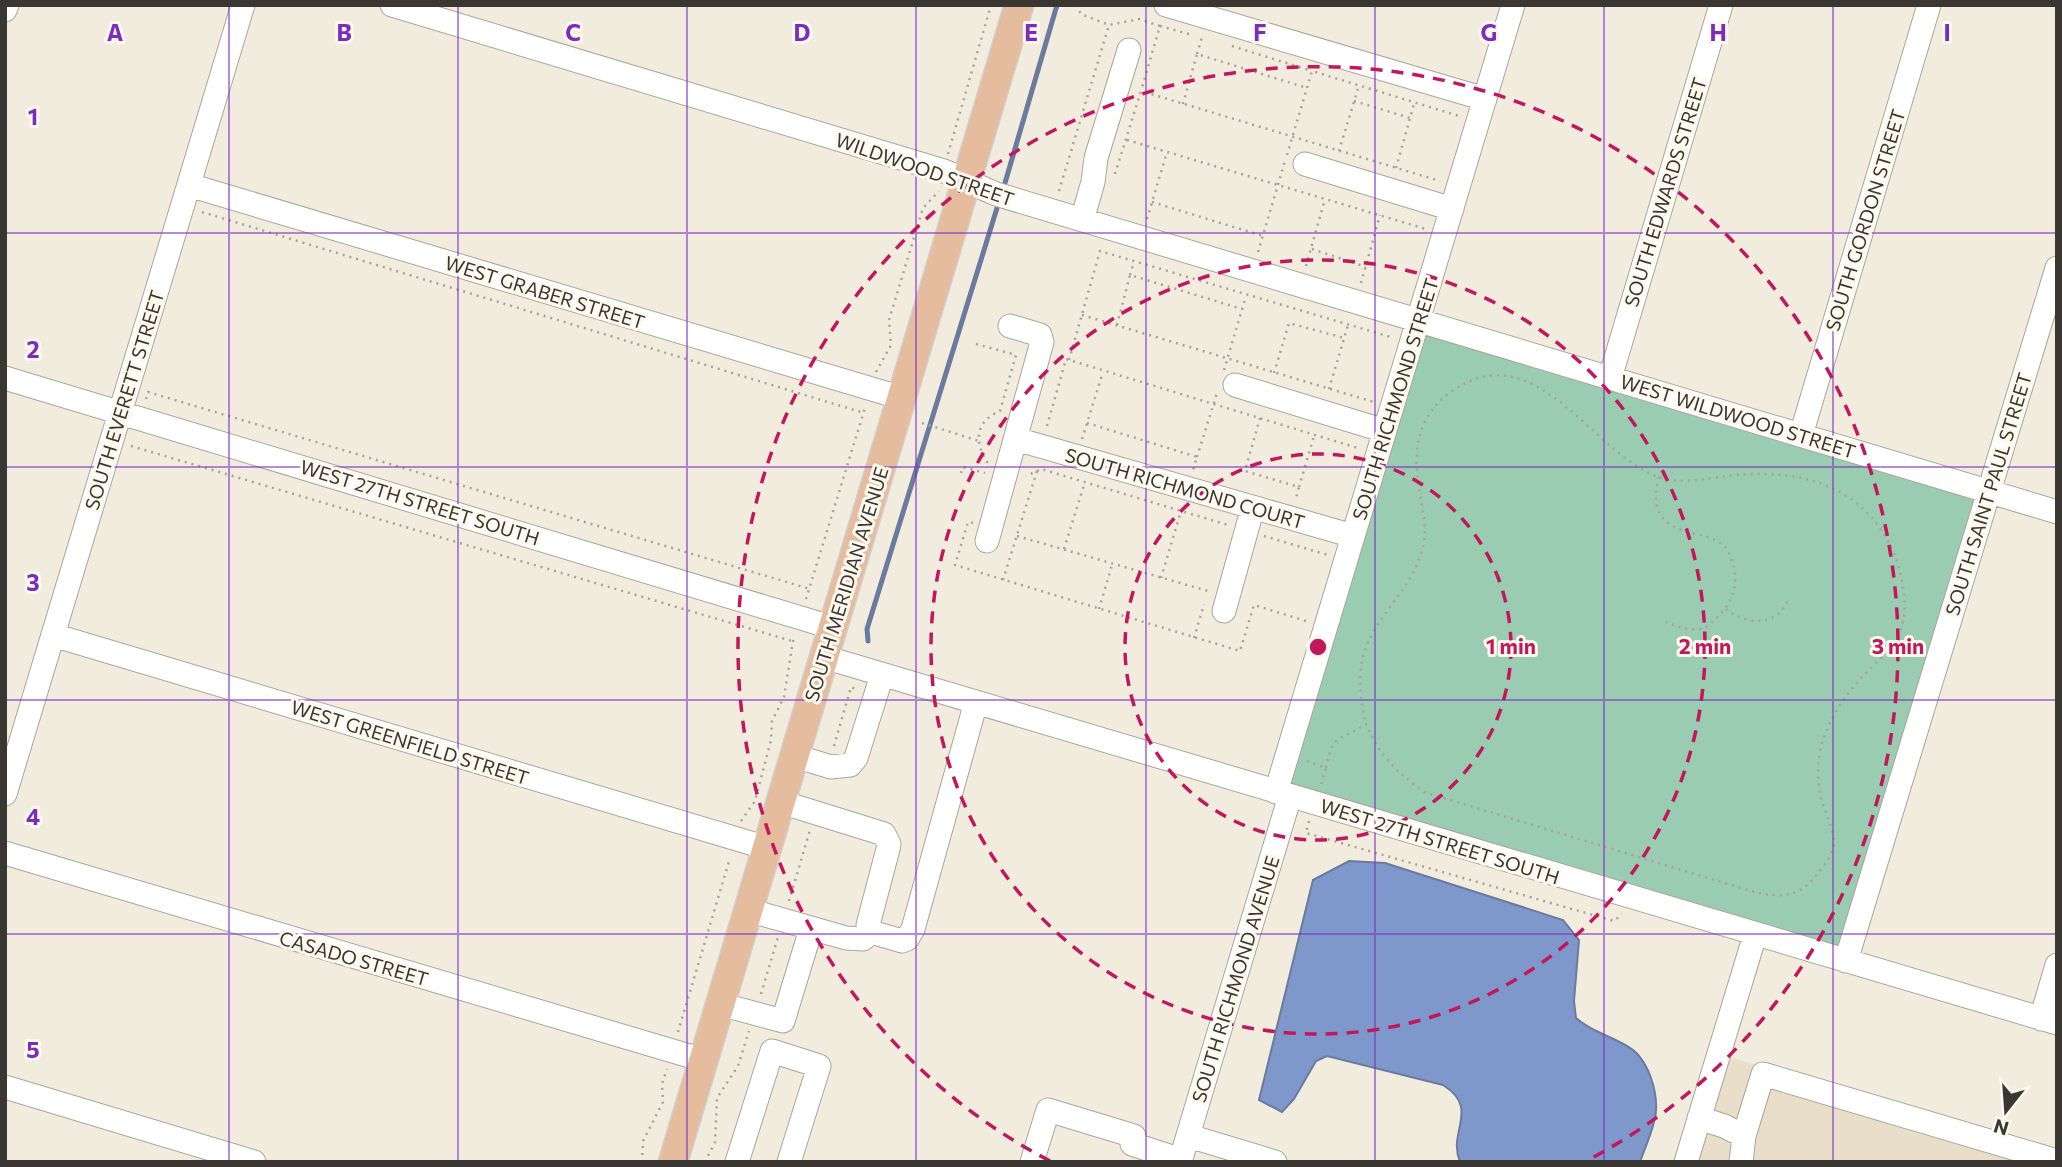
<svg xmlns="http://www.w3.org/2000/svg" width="2062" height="1167" viewBox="0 0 2062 1167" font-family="Commissioner,sans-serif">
<rect width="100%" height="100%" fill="#f2ecdf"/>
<!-- built -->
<path fill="#e8deca" d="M 1719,1054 L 2057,1153 L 2057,1162 L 1686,1162 Z"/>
<!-- green -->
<path fill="#99ccb1" d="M 1418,321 L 1989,492 L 1846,961 L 1276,792 Z"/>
<!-- water -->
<path fill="#7e98cb" stroke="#6a7b9d" stroke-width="2" d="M 1349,861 L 1385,863 L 1563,920 L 1579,940 L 1574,1001 L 1576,1018 C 1592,1033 1616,1037 1633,1050 C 1641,1056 1648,1069 1651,1078 C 1663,1113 1652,1128 1640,1162 L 1460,1162 C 1447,1131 1481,1109 1443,1085 L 1327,1056 L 1316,1061 L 1294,1099 L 1282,1112 L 1259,1100 L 1313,880 Z"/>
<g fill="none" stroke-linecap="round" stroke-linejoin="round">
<!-- stream -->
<path stroke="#6a7b9d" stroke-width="5" d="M 1005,183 L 1057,5
M 868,641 L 867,629 L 997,208"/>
<defs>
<path id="minor" d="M 392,5 L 944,171 L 996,194 L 2057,512
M 1166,5 L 1485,99
M 5,10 L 7,5
M 1305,164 L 1452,209
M 189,185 L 902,398
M 1082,220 L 1093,182 L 1096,158 L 1129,50
M 5,378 L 834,628
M 1610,378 L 1721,5
M 1235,385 L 1385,431
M 1801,435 L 1929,5
M 1016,439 L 1353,536
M 987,541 L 1042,342 L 1040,335 L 1010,326
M 1224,611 L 1253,507
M 53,635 L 767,848
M 824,657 L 2057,1023
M 795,756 L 831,767 L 850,765 L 856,758 L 882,675
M 1276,792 L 1513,5
M 5,794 L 243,5
M 781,802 L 884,834 L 889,844 L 888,849 L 868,925 L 871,932 L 902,941 L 907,939 L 913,929 L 976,702
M 5,853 L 703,1060
M 748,910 L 846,938 L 863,939 L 871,932
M 1846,961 L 2057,268
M 720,1004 L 783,1021 L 811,929
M 2041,1019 L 2057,965
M 5,1087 L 254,1162
M 1699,1118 L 1724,1126 L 1744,1136 L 1741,1162
M 1189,1136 L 1275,1162
M 1744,1136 L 1763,1074 L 2057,1161
M 737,1162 L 772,1051 L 819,1066 L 789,1162
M 1032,1162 L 1048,1110 L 1134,1136 L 1132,1144 L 1181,1160
M 1180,1162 L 1290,796
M 1686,1162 L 1755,935"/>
<path id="major" d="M 673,1162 L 1019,5"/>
</defs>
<!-- minor casing -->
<use href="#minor" stroke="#aca699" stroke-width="25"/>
<!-- major casing -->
<use href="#major" stroke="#d0cfce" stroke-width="31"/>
<!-- path -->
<path stroke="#a8a399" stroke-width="2.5" stroke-dasharray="2 5" stroke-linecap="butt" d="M 1076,5 L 1081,14 L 1109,25 L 1139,19 L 1160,26 L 1141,91
M 1160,26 L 1189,34
M 1232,46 L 1312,71
M 1197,54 L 1202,37 L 1199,36
M 1354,101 L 1410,118
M 1183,104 L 1197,54 L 1307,88
M 1127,140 L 1426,229
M 1339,151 L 1359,85
M 948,154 L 991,5
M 1287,155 L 1312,71 L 1459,116
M 1396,168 L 1414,104
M 1115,174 L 1141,91 L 1440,181
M 1059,191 L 1109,25
M 1152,202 L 1263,236
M 202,212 L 864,413
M 1147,219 L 1167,152
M 1312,249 L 1366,267
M 1258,252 L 1285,161
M 1306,266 L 1325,199
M 1130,275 L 1134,262
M 1361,283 L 1380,215
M 1082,315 L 1374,402
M 1117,325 L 1130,275 L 1242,309
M 976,344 L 1016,355 L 1000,411 C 974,422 974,443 989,465
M 1069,360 L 1100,251 L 1394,338
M 1224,370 L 1246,296
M 876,372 L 891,345 L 889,320 L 923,208 L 939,191
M 1274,373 L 1289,323 L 1344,338
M 1329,389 L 1348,325
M 146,399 L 148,392 L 810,589
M 1260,418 L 1245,471 L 1299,487 L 1296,498
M 922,423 L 979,441
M 1087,423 L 1197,457 L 1193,470
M 1047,426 L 1066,359 L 1361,449
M 1082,439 L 1103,372
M 131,446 L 792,641
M 1197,457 L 1217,393
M 1037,471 L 1041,469 L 1228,525
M 961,473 L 963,467 L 985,473
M 1659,477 C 1655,491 1653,505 1663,518 C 1681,538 1708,530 1725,547 C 1728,549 1729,553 1730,556 C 1743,583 1731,609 1707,626 C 1695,634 1679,627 1666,622
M 1299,487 L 1314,436
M 973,523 L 968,522 L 955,565 L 1240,651 L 1254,605 L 1306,621
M 1017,536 L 1208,591
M 1264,536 L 1328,555
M 1064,549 L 1085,482
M 1161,578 L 1181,511
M 1003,580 L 1037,471 L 1026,476
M 806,599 L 865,408
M 1099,609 L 1112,565
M 1726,609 C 1740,621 1765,627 1780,612 C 1784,609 1787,602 1790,597
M 1194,638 L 1204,604
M 834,746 L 851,687 L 856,689
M 1307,761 L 1326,768 L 1321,785
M 1326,768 C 1333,731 1340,742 1366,724 C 1381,758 1395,770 1424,792 L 1751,891 C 1787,900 1803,896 1824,865 C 1829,859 1834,850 1834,842 C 1833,827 1825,812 1821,798 C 1810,748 1832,709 1865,674 C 1877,662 1891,650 1899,634 C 1910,612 1903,574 1893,551 C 1861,482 1796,468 1727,476 C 1704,479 1679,485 1656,476 C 1590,450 1536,336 1455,389 C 1416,415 1412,450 1420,493 C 1423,512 1428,532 1422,551 C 1411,585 1392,601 1375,629 C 1356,659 1358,691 1366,724
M 741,821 L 755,801 L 771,740 L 772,721 L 784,697 L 794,635
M 1309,821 L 1306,833 L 1614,921 L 1622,914
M 789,901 L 810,830
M 761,994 L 778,937
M 678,1032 L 730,858
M 642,1162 L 643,1141 L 663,1102 L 662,1084 L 667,1069
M 705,1162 L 715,1142 L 717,1098 L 738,1066 L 749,1031"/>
<!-- minor -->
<use href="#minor" stroke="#fff" stroke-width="23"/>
<!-- major -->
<use href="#major" stroke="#e6bc9e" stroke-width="28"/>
</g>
<!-- grid -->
<path fill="none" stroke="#7b2cbf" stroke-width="2" stroke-opacity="0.55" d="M 229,5 L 229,1162M 458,5 L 458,1162M 687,5 L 687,1162M 916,5 L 916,1162M 1146,5 L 1146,1162M 1375,5 L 1375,1162M 1604,5 L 1604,1162M 1833,5 L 1833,1162M 5,233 L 2057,233M 5,467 L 2057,467M 5,700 L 2057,700M 5,934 L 2057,934"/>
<!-- distance rings -->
<g fill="none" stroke="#c2185b" stroke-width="3.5" stroke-dasharray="12 9">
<circle cx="1318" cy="647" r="193"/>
<circle cx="1318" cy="647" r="387"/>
<path d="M1050 1161A580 580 0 1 1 1586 1161"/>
</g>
<g text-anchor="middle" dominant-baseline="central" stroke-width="6" stroke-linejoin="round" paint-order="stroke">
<!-- street labels -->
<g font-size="19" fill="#3a3732" stroke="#fef9ef">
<text transform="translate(925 169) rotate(19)">WILDWOOD STREET</text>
<text transform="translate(1665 192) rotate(-73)">SOUTH EDWARDS STREET</text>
<text transform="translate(1865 220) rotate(-73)">SOUTH GORDON STREET</text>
<text transform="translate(545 292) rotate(17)">WEST GRABER STREET</text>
<text transform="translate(1395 399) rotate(-73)">SOUTH RICHMOND STREET</text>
<text transform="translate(124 400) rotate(-73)">SOUTH EVERETT STREET</text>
<text transform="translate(1738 416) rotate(17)">WEST WILDWOOD STREET</text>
<text transform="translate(1185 488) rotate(16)">SOUTH RICHMOND COURT</text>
<text transform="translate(1988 494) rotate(-73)">SOUTH SAINT PAUL STREET</text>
<text transform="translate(420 502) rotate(17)">WEST 27TH STREET SOUTH</text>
<text transform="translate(846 584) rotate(-73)">SOUTH MERIDIAN AVENUE</text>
<text transform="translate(410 742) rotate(17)">WEST GREENFIELD STREET</text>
<text transform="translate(1440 841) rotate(17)">WEST 27TH STREET SOUTH</text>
<text transform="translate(354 958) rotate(16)">CASADO STREET</text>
<text transform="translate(1235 979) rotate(-73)">SOUTH RICHMOND AVENUE</text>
</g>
</g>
<g font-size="23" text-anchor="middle" font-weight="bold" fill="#7b2cbf" stroke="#fef9ef" stroke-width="6" stroke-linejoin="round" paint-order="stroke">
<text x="115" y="41">A</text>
<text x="344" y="41">B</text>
<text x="573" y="41">C</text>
<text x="802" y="41">D</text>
<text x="1031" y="41">E</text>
<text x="1260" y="41">F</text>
<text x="1489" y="41">G</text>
<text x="1718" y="41">H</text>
<text x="1947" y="41">I</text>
<text x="33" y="125">1</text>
<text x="33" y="358">2</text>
<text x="33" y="591">3</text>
<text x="33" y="825">4</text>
<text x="33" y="1058">5</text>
</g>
<circle cx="1318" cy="647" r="10" fill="#c2185b" stroke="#fef9ef" stroke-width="3.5"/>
<g font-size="21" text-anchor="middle" font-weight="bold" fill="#c2185b" stroke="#fef9ef" stroke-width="6" stroke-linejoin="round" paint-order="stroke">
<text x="1511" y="654">1 min</text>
<text x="1705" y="654">2 min</text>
<text x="1898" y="654">3 min</text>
</g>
<!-- border -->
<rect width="2062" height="1167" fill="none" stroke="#3a3732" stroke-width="14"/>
<!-- north arrow -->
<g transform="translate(2006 1111) rotate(197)" stroke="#fef9ef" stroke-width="5" paint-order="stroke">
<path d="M0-5L12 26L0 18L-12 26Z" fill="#3a3732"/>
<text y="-10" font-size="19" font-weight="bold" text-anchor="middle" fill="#3a3732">N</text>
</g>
</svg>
